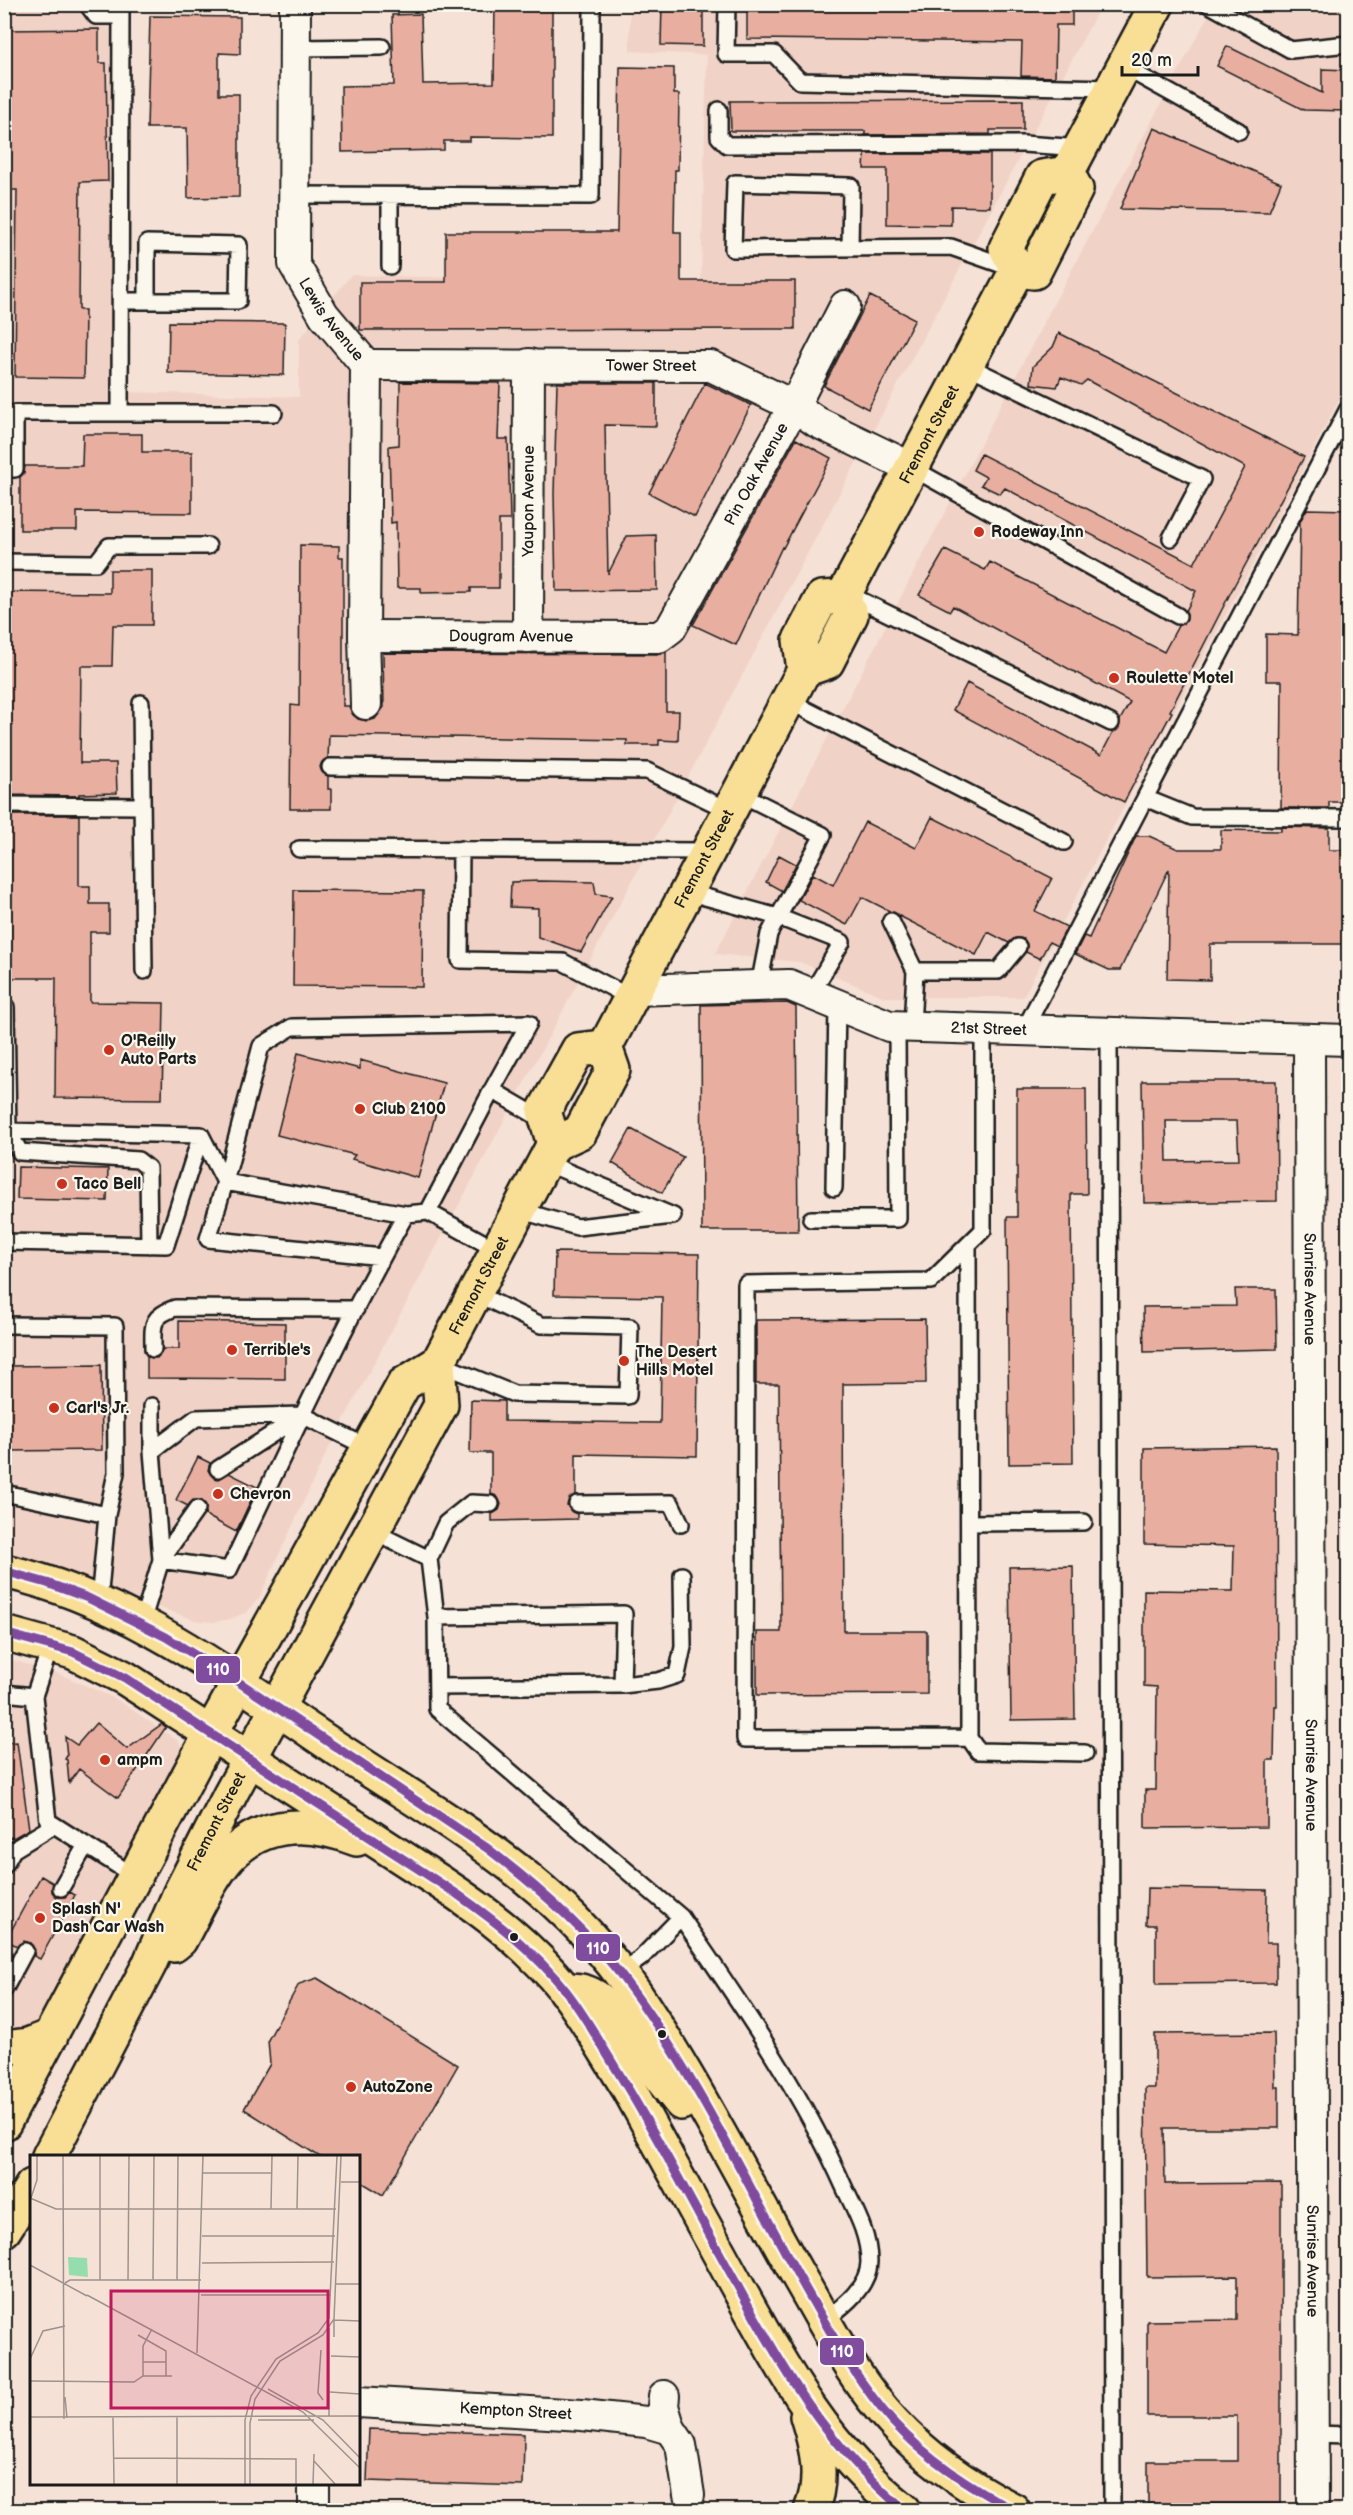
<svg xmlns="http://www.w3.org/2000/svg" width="1353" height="2515" viewBox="0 0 1353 2515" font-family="'Balsamiq Sans',sans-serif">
<rect width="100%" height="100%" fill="#f5e1d6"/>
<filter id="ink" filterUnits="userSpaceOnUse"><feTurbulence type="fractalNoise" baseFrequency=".0167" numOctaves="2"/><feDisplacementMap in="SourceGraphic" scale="12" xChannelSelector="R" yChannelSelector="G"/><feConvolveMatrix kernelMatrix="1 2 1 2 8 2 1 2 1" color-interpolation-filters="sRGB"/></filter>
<g filter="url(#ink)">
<!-- built -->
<path fill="#f1d2c6" d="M 4,5 L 126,5 L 126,392 L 299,397 L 299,340 L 351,275 L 701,285 L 707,55 L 630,51 L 630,5 L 1101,5 L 326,1453 L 259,1598 L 245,1613 L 230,1619 L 213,1622 L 195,1620 L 85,1581 L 5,1561 Z
M 1214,5 L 1348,5 L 1348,382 L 1313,450 L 1023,997 L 885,997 L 800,962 L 715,954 L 1053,305 Z
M 5,1658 L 59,1674 L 116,1699 L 178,1741 L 186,1753 L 177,1759 L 5,2084 Z"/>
<!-- building -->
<path fill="#e8afa1" stroke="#1c1c1c" stroke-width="1.5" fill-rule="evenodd" d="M 495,4 L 550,4 L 550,9 L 552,9 L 552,138 L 470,137 L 470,141 L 444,141 L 444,150 L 342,152 L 341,86 L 394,85 L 392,15 L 421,14 L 423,84 L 494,83 Z
M 662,4 L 703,4 L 703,46 L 661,45 Z
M 747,4 L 1072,6 L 1072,25 L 1056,25 L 1055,77 L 1021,76 L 1022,42 L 747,39 Z
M 150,16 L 240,17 L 240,54 L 219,53 L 219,94 L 239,94 L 239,197 L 188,198 L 187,128 L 147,128 Z
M 99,29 L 99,63 L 106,63 L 108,181 L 80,182 L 79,310 L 85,310 L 84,378 L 15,377 L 17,190 L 4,190 L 4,30 Z
M 1227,46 L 1322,93 L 1322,69 L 1348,70 L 1348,97 L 1342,96 L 1342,103 L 1348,106 L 1348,111 L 1304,110 L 1217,66 Z
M 620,67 L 674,68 L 674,94 L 679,94 L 678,170 L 675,170 L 674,232 L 681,232 L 681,281 L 795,281 L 795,329 L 360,330 L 360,282 L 446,282 L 446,232 L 617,232 Z
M 1023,100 L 1023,130 L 990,130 L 990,134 L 865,135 L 865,131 L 731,131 L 730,101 Z
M 1154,128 L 1281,183 L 1269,212 L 1120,209 Z
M 865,154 L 990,154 L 990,207 L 951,206 L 951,225 L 887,224 L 887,169 L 864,169 Z
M 870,296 L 915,319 L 868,409 L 824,386 Z
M 169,322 L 285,323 L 284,375 L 168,373 Z
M 1059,333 L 1304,457 L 1235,584 L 1170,711 L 1172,712 L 1124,802 L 953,710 L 967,683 L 1101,755 L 1113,732 L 1119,728 L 1120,720 L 1130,702 L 953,606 L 950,611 L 919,595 L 945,550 L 985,570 L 990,562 L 1164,652 L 1178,626 L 1187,620 L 1186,611 L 1196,591 L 1005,488 L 1000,494 L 981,485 L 986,477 L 973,470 L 981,454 L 1194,564 L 1245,467 L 1087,380 L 1081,385 L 1061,377 L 1057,387 L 1031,384 L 1033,366 L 1053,347 Z
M 400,382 L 500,383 L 498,439 L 508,439 L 510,520 L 499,520 L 499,588 L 471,588 L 471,592 L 421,593 L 421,588 L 397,588 L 396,522 L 391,523 L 389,446 L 399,445 Z
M 557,383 L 656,383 L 656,426 L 605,425 L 608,574 L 627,536 L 656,535 L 657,590 L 556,591 L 554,494 Z
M 705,383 L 751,405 L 695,517 L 649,493 Z
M 83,434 L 142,434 L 142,452 L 192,452 L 192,513 L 77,512 L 77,530 L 20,530 L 20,477 L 24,473 L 25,466 L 82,466 Z
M 796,439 L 831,458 L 783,548 L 782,547 L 736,645 L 693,625 Z
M 1307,509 L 1348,510 L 1348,802 L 1329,802 L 1329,808 L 1281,808 L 1282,681 L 1266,681 L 1266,634 L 1298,635 L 1300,521 Z
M 300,545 L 339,546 L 339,557 L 343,557 L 343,706 L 349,706 L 352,714 L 358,719 L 367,721 L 375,719 L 384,707 L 383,653 L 659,654 L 666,652 L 666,711 L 679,711 L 678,741 L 659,740 L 659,745 L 627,745 L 627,740 L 329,735 L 328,758 L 322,762 L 320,767 L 322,772 L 328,776 L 328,789 L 331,789 L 331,809 L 290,809 L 291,705 L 299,706 Z
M 110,570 L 152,570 L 152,625 L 113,625 L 112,666 L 81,666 L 80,763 L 116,763 L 117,793 L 79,794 L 79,796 L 4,795 L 4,592 L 110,593 Z
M 4,815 L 79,815 L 79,886 L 90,886 L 90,904 L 109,904 L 109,932 L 90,932 L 90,1002 L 164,1003 L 162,1099 L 55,1098 L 56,978 L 4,978 Z
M 932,817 L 1052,878 L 1035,911 L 1067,927 L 1057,946 L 1049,942 L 1040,959 L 1026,952 L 1027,944 L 1024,939 L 1015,938 L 1009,943 L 988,932 L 976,955 L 862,897 L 847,925 L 799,900 L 813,874 L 833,885 L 865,822 L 916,848 Z
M 1281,827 L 1329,828 L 1329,850 L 1348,850 L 1348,944 L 1210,944 L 1210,980 L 1167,979 L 1169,869 L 1120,970 L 1109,970 L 1075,954 L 1084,936 L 1089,938 L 1136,836 L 1149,836 L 1178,849 L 1221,849 L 1221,830 L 1281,831 Z
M 779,855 L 796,864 L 782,891 L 766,882 Z
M 540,881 L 594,882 L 596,894 L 612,896 L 581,952 L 538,937 L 538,908 L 510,907 L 511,882 Z
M 294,890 L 423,891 L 422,987 L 293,986 Z
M 787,1003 L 796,1007 L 798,1231 L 702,1231 L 701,1005 Z
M 298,1053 L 360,1069 L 360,1060 L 444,1083 L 418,1178 L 352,1159 L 355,1155 L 277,1135 Z
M 1142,1081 L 1276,1081 L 1277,1201 L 1144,1203 ZM 1166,1121 L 1237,1121 L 1239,1160 L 1167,1161 Z
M 1017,1089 L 1086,1089 L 1087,1194 L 1071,1194 L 1073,1463 L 1009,1464 L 1007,1217 L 1017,1217 Z
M 631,1129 L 683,1157 L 662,1193 L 612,1163 Z
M 18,1167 L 108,1169 L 107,1201 L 17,1199 Z
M 555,1252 L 699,1254 L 697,1456 L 576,1454 L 576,1494 L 569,1499 L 567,1505 L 572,1512 L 577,1514 L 577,1519 L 492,1521 L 492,1514 L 499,1510 L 501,1504 L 497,1496 L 491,1494 L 491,1453 L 470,1453 L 471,1400 L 504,1401 L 504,1421 L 660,1423 L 662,1297 L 554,1295 Z
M 1235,1289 L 1276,1289 L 1277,1349 L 1144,1352 L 1143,1307 L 1236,1306 Z
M 925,1319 L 926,1383 L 843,1384 L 844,1631 L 927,1631 L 927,1694 L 757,1695 L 757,1632 L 781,1632 L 779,1384 L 756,1384 L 756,1320 Z
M 179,1321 L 285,1323 L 285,1379 L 147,1378 L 147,1357 L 157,1358 L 163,1349 L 179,1349 Z
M 101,1365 L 102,1450 L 7,1451 L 6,1366 Z
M 1276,1446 L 1277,1706 L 1275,1706 L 1274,1760 L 1267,1760 L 1267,1827 L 1145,1828 L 1145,1790 L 1156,1790 L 1157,1687 L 1144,1686 L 1144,1590 L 1233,1591 L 1234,1546 L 1144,1544 L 1144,1448 Z
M 198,1457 L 210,1463 L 208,1470 L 214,1478 L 219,1479 L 229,1473 L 257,1487 L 236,1532 L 205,1515 L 206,1505 L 202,1501 L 193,1500 L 188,1506 L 176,1500 Z
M 1073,1566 L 1075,1719 L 1011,1720 L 1009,1567 Z
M 96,1723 L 127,1749 L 162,1724 L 166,1727 L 118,1798 L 79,1769 L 69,1783 L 67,1760 L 65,1759 L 67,1756 L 65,1737 L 77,1745 Z
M 17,1742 L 29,1829 L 15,1837 L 4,1838 L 4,1743 Z
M 41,1876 L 53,1883 L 52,1892 L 57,1897 L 65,1897 L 70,1892 L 75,1895 L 40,1959 L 34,1956 L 35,1950 L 30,1943 L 24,1941 L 17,1946 L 6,1940 Z
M 1147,1888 L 1267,1890 L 1266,1943 L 1276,1943 L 1276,1983 L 1156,1984 L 1156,1925 L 1146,1925 Z
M 317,1978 L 458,2065 L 383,2195 L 358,2180 L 358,2157 L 320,2157 L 244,2109 L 270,2064 L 268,2040 L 299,1984 Z
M 1274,2033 L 1275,2087 L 1279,2087 L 1279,2128 L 1164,2128 L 1165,2184 L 1281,2183 L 1281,2504 L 1148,2504 L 1148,2461 L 1237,2461 L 1237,2416 L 1147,2416 L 1147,2321 L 1237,2320 L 1237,2276 L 1147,2277 L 1145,2088 L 1155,2088 L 1155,2034 Z
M 369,2429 L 524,2434 L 523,2486 L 367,2481 Z"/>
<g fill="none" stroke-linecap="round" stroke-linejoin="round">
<defs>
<path id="lane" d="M 87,4 L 96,16 L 121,16
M 727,4 L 726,54 L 774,54 L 800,81 L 1113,88
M 1208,4 L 1291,50 L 1348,44
M 295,48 L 382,47
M 1124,67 L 1239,131
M 719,110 L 719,137 L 727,145 L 1023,144 L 1082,148
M 293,195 L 591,196 L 592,4
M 390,196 L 390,266
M 850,248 L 851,186 L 735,183 L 733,249 L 951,247 L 1014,269
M 121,301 L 238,301 L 239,245 L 147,243 L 147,301
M 966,365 L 1202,479 L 1171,538
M 120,413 L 121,4
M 912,468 L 1178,616
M 4,469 L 15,469 L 15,413 L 274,413
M 4,562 L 96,563 L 109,546 L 208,546
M 846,593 L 1111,723
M 789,701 L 1064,842
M 141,703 L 144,971
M 330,767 L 647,771 L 730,811
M 739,793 L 823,835 L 769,934 L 759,986
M 1145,798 L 1348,409
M 4,805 L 142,806
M 299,849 L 709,851
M 461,849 L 460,960 L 563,962 L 631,998
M 687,892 L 778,917 L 842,942 L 811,994
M 891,921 L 915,971
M 6,1007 L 8,1131 L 20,1152 L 138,1160 L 148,1168 L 149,1245
M 912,1027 L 915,971 L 998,971 L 1018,947
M 1024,1030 L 1145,798 L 1192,817 L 1348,818
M 1109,1034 L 1112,2510
M 492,1090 L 428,1212 L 406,1214 L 225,1182 L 261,1046 L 292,1027 L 529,1023 L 492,1090 L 545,1121
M 4,1131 L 201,1135 L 225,1182 L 208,1239 L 382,1257
M 834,1188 L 837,1004
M 519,1210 L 577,1227 L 673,1216 L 544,1162
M 428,1212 L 497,1250
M 811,1219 L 898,1219 L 897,1026
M 4,1242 L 166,1245 L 201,1135
M 968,1245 L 969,1738 L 745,1739 L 746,1284 L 931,1281 L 983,1230 L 983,1030
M 4,1325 L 115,1326 L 116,1473 L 107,1515 L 99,1602
M 153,1349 C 153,1325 150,1317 175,1308 L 356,1309
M 438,1363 L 514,1394 L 628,1396 L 630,1327 L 541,1325 L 475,1293
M 152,1406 L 152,1451
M 218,1469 L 302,1415
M 4,1493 L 107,1515
M 577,1504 L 671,1503 L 681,1524
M 969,1523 L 1084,1522
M 372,1531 L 429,1559 L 436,1617 L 437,1709 L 681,1917 L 641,1958 L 620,1973
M 429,1559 L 446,1523 L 471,1503 L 491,1504
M 161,1560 L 152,1451 L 196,1418 L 302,1415 L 369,1448
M 161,1560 L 197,1509
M 436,1617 L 624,1614 L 622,1685 L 437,1687
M 142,1622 L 161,1560 L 229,1570 C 286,1450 341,1330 406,1214
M 51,1645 L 34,1696 L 48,1821 L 134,1876
M 622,1685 L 658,1681 L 677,1675 L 683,1647 L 682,1575
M 4,1693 L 34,1696
M 969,1738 L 978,1751 L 1085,1753
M 4,1848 L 13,1850 L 54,1825
M 4,1866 L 13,1850
M 61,1888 L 86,1845
M 681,1917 C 741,2004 802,2092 845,2189 C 856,2212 869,2235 869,2262 C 869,2287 842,2307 824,2321
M 4,1990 L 25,1951
M 1313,2434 L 1348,2435"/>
<g id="street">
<path id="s1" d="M 295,4 L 294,264 L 324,315 L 366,365 L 364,636 L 366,704"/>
<path id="s2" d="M 366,365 L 711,366 L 794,406 L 817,422 L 912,468"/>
<path id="s3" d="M 364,636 L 659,637 L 671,628 L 794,406 L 845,306"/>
<path id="s4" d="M 528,637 L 529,364"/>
<path id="s5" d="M 635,990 L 789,985 L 889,1026 L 1348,1040"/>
<path id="s6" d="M 1309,1039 L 1313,2510"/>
<path d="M 664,2396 L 663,2406 L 670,2429 L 681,2445 L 689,2495"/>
<path id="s7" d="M 358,2402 L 582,2415 L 646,2422 L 670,2429"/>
<path d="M 314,2510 L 314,2484"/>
</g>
<g id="primary">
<path d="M 1067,173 L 1157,4"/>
<path d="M 1017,270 L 1034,272 L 1076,189 L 1067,173"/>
<path d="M 1017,270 L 1006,248 L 1042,177 L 1067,173"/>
<path id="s8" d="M 843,597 L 1017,270"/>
<path d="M 804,670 L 827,662 L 851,615 L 843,597"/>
<path d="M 554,1144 L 544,1111 L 578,1050 L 605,1047"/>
<path d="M 4,1571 C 120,1597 216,1667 312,1732 C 430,1813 553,1872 636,1995 C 696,2085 746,2184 800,2279 C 828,2327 854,2381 893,2422 C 927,2459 968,2487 1013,2510"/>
<path d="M 4,1633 L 73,1652 L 125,1678 L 440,1882 C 487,1913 531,1947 566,1991 C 589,2022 608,2056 629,2089 C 663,2150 696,2211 730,2273 C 778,2360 824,2449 904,2510"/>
<path d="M 174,1945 L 180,1940 C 195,1913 209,1880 229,1857 C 264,1819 313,1822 357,1839"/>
<path d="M 565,1991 C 599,1985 618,2019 635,2043 C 649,2064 665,2083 681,2103"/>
<path d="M 4,2048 L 28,2045 L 51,2036"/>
<path id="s9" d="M 4,2123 L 211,1733 L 404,1384 L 438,1363 L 554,1144 L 580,1132 L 613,1070 L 605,1047 L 804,670 L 800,640 L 822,598 L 843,597"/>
<path id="s10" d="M 49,2156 L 149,1965 L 179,1895 L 231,1793 L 441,1405 L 438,1363"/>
<path d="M 4,2230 L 32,2186"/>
<path d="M 807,2416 C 817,2447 824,2480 811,2510"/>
</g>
</defs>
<!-- lane casing -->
<use href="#lane" stroke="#1c1c1c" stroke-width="20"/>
<!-- street casing -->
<use href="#street" stroke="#1c1c1c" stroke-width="34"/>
<!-- primary casing -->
<use href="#primary" stroke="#1c1c1c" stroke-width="38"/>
<!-- lane -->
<use href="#lane" stroke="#fbf7ec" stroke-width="15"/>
<!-- street -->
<use href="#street" stroke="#fbf7ec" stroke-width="30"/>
<!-- primary -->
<use href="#primary" stroke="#f9df96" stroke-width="33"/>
<defs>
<path id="bus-1" d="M 4,1571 L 47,1583 L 88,1598 L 166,1637 L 240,1683 L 487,1848 C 543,1891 594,1936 635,1994 C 701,2085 752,2195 808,2293 C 834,2338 858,2383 893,2422 C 927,2459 969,2486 1013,2510
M 4,1633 L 73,1652 L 125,1678 L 457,1894 C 497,1922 535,1952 566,1991 C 584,2014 599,2041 615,2067 C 658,2136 695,2210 735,2281 C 783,2370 826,2444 904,2510"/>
</defs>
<!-- bus-1 casing -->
<use href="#bus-1" stroke="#fbf7ec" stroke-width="14"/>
<!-- bus-1 -->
<use href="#bus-1" stroke="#804c9e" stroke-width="9"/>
</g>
</g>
<!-- markers -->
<g fill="#c8321e" stroke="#fbf7ec" stroke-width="2">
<circle cx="979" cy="532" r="6"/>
<circle cx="1114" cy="678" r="6"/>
<circle cx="109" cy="1050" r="6"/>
<circle cx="360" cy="1109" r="6"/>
<circle cx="62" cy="1184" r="6"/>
<circle cx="232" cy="1350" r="6"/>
<circle cx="624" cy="1361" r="6"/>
<circle cx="54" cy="1408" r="6"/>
<circle cx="218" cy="1494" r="6"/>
<circle cx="105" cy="1760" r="6"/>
<circle cx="40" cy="1918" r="6"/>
<circle cx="351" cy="2087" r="6"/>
</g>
<g fill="#1c1c1c" stroke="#fbf7ec" stroke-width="2">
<circle cx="514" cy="1937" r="5"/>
<circle cx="662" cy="2034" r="5"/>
</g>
<g text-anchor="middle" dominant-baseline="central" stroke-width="4.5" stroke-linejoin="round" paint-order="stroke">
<!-- street labels -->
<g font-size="16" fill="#1c1c1c" stroke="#fbf7ec">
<text stroke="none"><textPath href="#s1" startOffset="327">Lewis Avenue</textPath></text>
<text stroke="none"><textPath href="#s2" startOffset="285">Tower Street</textPath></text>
<text stroke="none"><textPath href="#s8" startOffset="184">Fremont Street</textPath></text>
<text stroke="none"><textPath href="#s3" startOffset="486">Pin Oak Avenue</textPath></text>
<text stroke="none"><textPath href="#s4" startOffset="136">Yaupon Avenue</textPath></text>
<text stroke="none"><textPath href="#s3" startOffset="147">Dougram Avenue</textPath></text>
<text stroke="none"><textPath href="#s9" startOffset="1464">Fremont Street</textPath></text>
<text stroke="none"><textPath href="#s5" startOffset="362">21st Street</textPath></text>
<text stroke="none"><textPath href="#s9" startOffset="968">Fremont Street</textPath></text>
<text stroke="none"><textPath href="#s6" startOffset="250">Sunrise Avenue</textPath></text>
<text stroke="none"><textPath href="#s6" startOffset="736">Sunrise Avenue</textPath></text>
<text stroke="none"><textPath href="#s10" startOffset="374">Fremont Street</textPath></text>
<text stroke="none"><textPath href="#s6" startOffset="1222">Sunrise Avenue</textPath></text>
<text stroke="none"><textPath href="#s7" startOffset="158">Kempton Street</textPath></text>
</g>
<!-- poi labels -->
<g font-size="16" font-weight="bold" fill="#1c1c1c" stroke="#fbf7ec" text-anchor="start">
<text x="991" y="532">Rodeway Inn</text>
<text x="1126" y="678">Roulette Motel</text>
<text x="121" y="1041">O'Reilly<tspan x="121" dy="18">Auto Parts</tspan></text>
<text x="372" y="1109">Club 2100</text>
<text x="74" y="1184">Taco Bell</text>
<text x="244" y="1350">Terrible's</text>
<text x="636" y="1352">The Desert<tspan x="636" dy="18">Hills Motel</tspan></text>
<text x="66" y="1408">Carl's Jr.</text>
<text x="230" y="1494">Chevron</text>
<text x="117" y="1760">ampm</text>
<text x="52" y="1909">Splash N'<tspan x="52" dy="18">Dash Car Wash</tspan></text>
<text x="363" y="2087">AutoZone</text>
</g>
</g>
<!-- overview -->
<g transform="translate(30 2155)">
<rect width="330" height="330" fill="#f5e1d6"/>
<path d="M 38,102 L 57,103 L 58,122 L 39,120 Z" fill="#95ddac"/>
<path fill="none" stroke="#9e928c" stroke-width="1.5" d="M 33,1 L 34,264M 70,1 L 70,125M 173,18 L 242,18M 311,27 L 330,27M 0,43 L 26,54 L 306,54M 1,43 L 7,25 L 7,1M 241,54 L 242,1M 267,54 L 268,1M 172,81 L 305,81M 172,108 L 304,107M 0,110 L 57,141M 98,125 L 99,1M 123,125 L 124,1M 147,125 L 148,1M 35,128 L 40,125 L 171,125M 305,129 L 330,129M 57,140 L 273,257 L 330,313M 171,140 L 301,140M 299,173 L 299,261M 108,180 L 136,196 L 136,221M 304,182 L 304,165 L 330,166M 291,195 L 288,238 L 293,245M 167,198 L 173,1M 301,201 L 330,202M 0,204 L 13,176 L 35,171M 113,207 L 136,207M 113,221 L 113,191 L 122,174M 0,226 L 104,227 L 113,221 L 142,221M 238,234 L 293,265 L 330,303M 300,237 L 330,239M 35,242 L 37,263M 0,262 L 59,262M 13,262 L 330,261M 83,262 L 84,329M 147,262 L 147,329M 228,265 L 284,265M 84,303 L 266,304 L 266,329M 284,306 L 305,329M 215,329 L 215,265 L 221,241 L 246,204 L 288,178 L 299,163 L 307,1M 220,329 L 220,268 L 225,244 L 250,206 L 293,180 L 304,164 L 311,1M 283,329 L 284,299"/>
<path fill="#c2185b" fill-opacity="0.15" stroke="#c2185b" stroke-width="3" d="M 81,136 L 298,136 L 298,253 L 81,253 Z"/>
<rect width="330" height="330" fill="none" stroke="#1c1c1c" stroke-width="3"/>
</g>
<g stroke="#fbf7ec" stroke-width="2">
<rect x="195" y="1655" width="46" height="29" rx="6" fill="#804c9e"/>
<rect x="575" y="1933" width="46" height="29" rx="6" fill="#804c9e"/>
<rect x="819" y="2337" width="46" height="29" rx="6" fill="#804c9e"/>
</g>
<g font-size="16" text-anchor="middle" font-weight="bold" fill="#fff">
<text x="218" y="1675">110</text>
<text x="598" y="1954">110</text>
<text x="842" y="2357">110</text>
</g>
<!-- margin -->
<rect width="1353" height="2515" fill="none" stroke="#fbf7ec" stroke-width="24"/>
<rect x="12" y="12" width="1329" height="2491" fill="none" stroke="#1c1c1c" stroke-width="2" filter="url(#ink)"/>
<!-- scale -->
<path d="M1122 66v9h76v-9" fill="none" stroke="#1c1c1c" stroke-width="3"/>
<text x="1131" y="66" font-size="18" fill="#1c1c1c" stroke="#fbf7ec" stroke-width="4.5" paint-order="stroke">20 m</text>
</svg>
